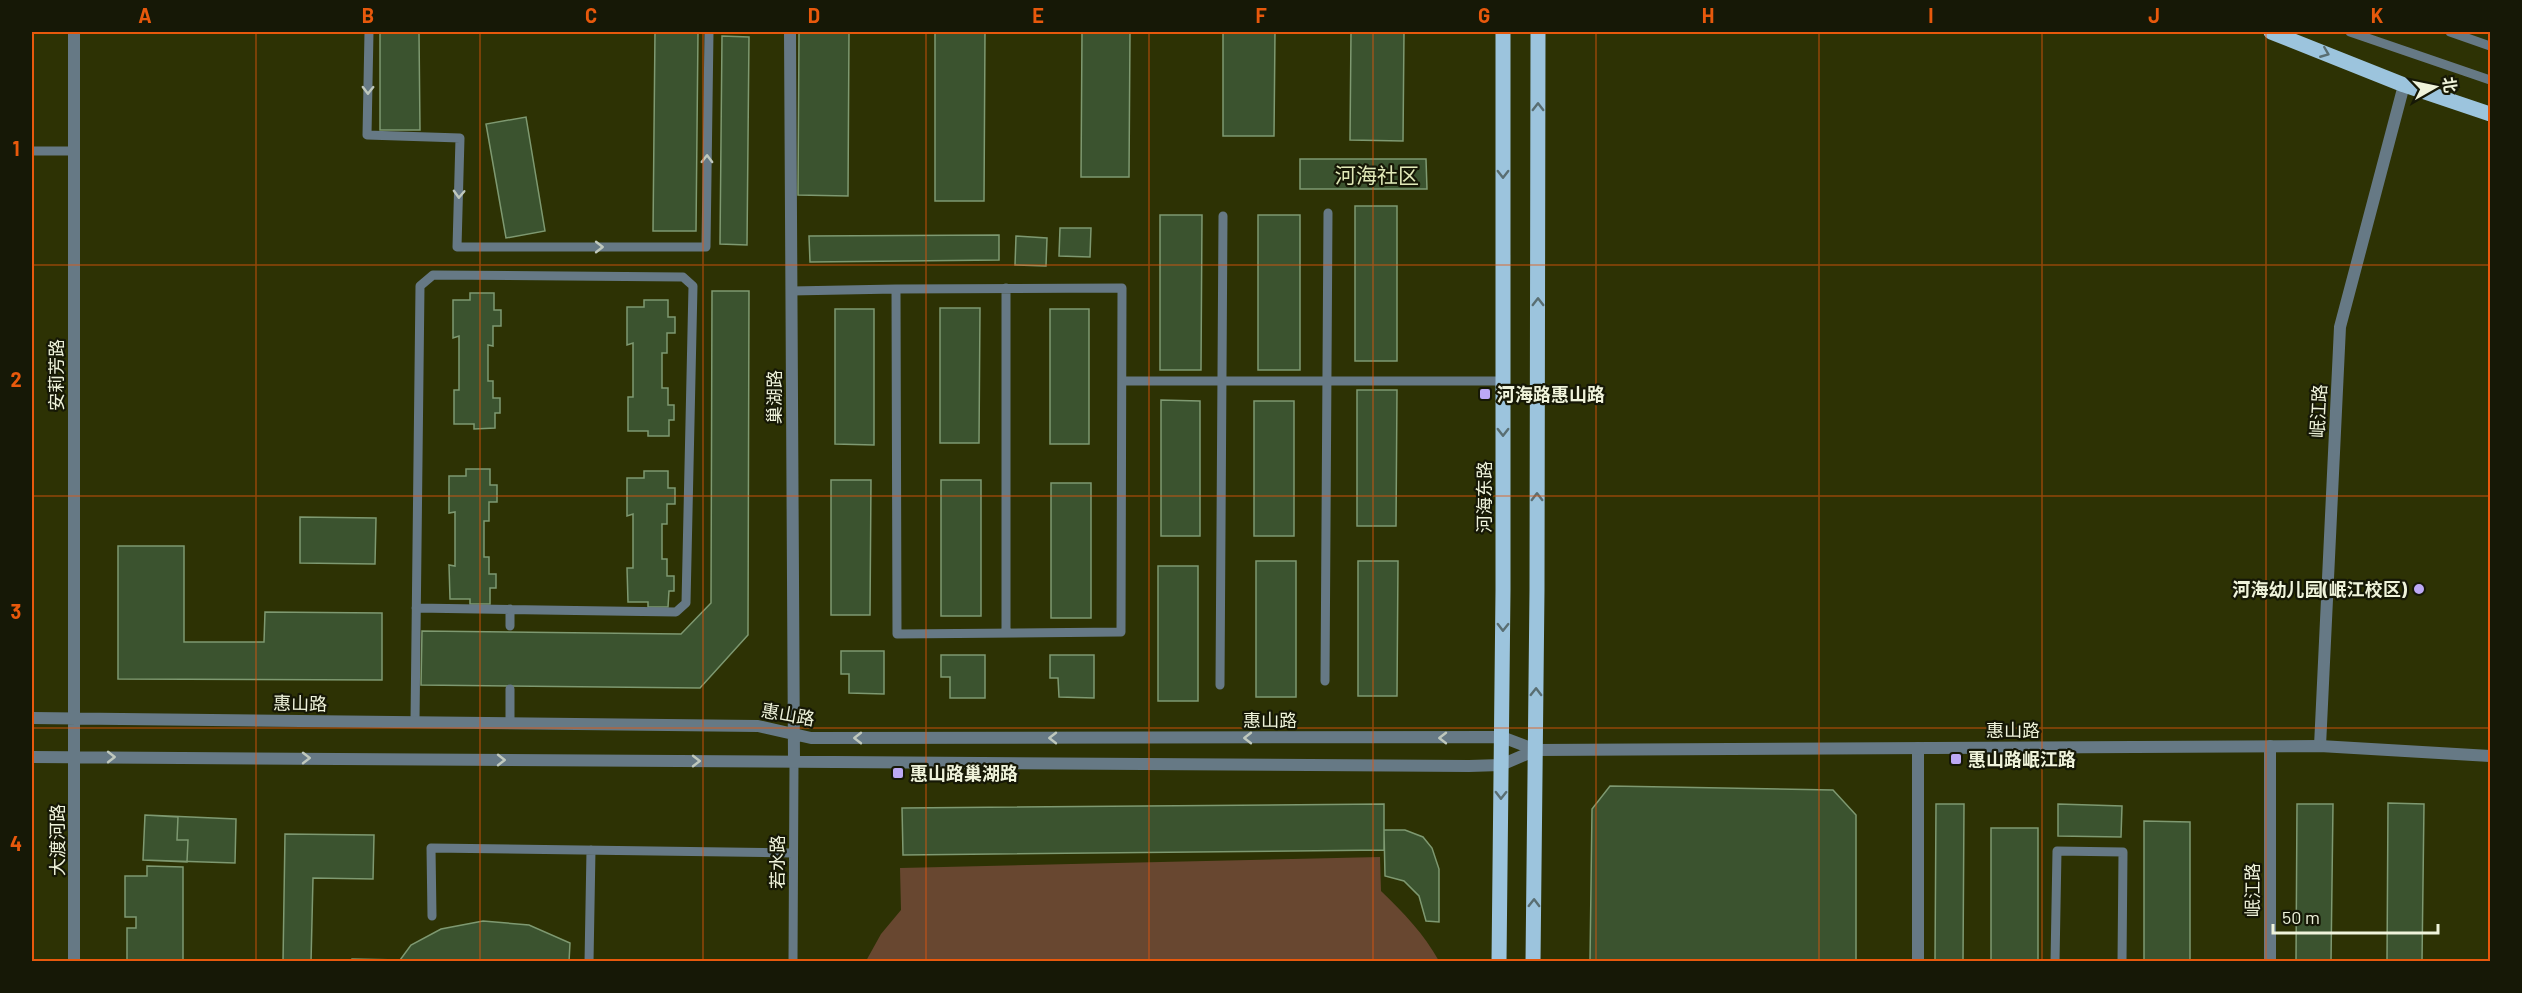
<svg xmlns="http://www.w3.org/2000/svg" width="2522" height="993" viewBox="0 0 2522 993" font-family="Barlow,'Noto Sans SC',sans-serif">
<rect width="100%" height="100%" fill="#2d3204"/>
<!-- green -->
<path fill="#684730" d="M 1380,857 L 1381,891 C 1404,913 1424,934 1439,961 L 866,961 L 881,934 L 901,910 L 900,868 Z"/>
<!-- building -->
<path fill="#3b532f" stroke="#7e9971" stroke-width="1.5" d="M 380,32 L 419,32 L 420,130 L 380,130 Z
M 655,32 L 698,32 L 696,231 L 653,231 Z
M 799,32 L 849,32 L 848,196 L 798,195 Z
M 935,32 L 985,32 L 984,201 L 935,201 Z
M 1082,32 L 1130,32 L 1129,177 L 1081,177 Z
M 1223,32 L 1275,32 L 1274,136 L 1223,136 Z
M 1351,32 L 1404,32 L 1403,141 L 1350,140 Z
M 722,36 L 749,37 L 747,245 L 720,244 Z
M 526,117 L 545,231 L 506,238 L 486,124 Z
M 1300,159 L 1426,159 L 1427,189 L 1300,189 Z
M 1355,206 L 1397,206 L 1397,361 L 1355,361 Z
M 1160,215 L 1202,215 L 1201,370 L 1160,370 Z
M 1258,215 L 1300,215 L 1300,370 L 1258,370 Z
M 1060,228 L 1091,228 L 1090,257 L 1059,256 Z
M 999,235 L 999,260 L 810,262 L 809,236 Z
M 1016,236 L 1047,238 L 1046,266 L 1015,265 Z
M 712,291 L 749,291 L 748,635 L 700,688 L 421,685 L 422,631 L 681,634 L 711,603 Z
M 470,293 L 494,293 L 494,310 L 501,310 L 501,326 L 493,326 L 493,346 L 488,345 L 488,381 L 493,381 L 493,398 L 500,398 L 500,413 L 495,413 L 495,428 L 474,429 L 474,424 L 454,424 L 454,390 L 459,390 L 459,336 L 453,338 L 453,300 L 470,300 Z
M 644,300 L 668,300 L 668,317 L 675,317 L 675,333 L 667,333 L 667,353 L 662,353 L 662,388 L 668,388 L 668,405 L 674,405 L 674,420 L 669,420 L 669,436 L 648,436 L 648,431 L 628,431 L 628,397 L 633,397 L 633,343 L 627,345 L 627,307 L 644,307 Z
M 940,308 L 980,308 L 979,443 L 940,443 Z
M 835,309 L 874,309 L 874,445 L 835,444 Z
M 1050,309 L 1089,309 L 1089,444 L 1050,444 Z
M 1357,390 L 1397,390 L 1396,526 L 1357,526 Z
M 1161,400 L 1200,401 L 1200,536 L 1161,536 Z
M 1254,401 L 1294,401 L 1294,536 L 1254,536 Z
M 466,469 L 490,469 L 490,485 L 497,485 L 497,502 L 489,502 L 489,521 L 484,521 L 484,557 L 489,557 L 489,574 L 496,574 L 496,588 L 490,588 L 490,604 L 470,604 L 470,599 L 450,599 L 449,565 L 455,566 L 455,512 L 449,513 L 449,476 L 466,476 Z
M 644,471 L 668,471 L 668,488 L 675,488 L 675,504 L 667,504 L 667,524 L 662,524 L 662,559 L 667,559 L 667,576 L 674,576 L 674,591 L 669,591 L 668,607 L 648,607 L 648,602 L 628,602 L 627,568 L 633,568 L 633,514 L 627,516 L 627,478 L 644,478 Z
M 831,480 L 871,480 L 870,615 L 831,615 Z
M 941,480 L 981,480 L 981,616 L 941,616 Z
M 1051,483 L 1091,483 L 1091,618 L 1051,618 Z
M 300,517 L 376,518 L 375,564 L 300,563 Z
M 118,546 L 184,546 L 184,642 L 264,642 L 265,612 L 382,613 L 382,680 L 118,679 Z
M 1256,561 L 1296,561 L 1296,697 L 1256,697 Z
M 1358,561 L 1398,561 L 1397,696 L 1358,696 Z
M 1158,566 L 1198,566 L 1198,701 L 1158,701 Z
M 841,651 L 884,651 L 884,694 L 849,693 L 849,674 L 841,674 Z
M 941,655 L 985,655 L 985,698 L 950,698 L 950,677 L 941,677 Z
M 1050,655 L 1094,655 L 1094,698 L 1059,697 L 1058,678 L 1050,678 Z
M 1610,786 L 1833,790 L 1856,815 L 1856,962 L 1590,962 L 1592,809 Z
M 2388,803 L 2424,804 L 2422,962 L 2387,962 Z
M 1384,804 L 1384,850 L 903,855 L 902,808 Z
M 1936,804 L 1964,804 L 1963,962 L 1935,962 Z
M 2058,804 L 2122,806 L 2121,837 L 2058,836 Z
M 2297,804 L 2333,804 L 2331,962 L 2296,962 Z
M 145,815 L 236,819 L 235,863 L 143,860 Z
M 145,815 L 178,817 L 177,840 L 188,840 L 187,862 L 143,860 Z
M 2144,821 L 2190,822 L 2190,962 L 2144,962 Z
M 1991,828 L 2038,828 L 2038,962 L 1991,962 Z
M 1384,830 L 1405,830 L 1423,837 L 1432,848 L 1439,869 L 1439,922 L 1426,921 L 1419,896 L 1404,881 L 1385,876 Z
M 285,834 L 374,835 L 373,879 L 313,878 L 311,962 L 283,962 Z
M 147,866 L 183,867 L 183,962 L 127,962 L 127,928 L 136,928 L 136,917 L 125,917 L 125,876 L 147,876 Z
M 483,921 L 529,925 L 570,943 L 569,962 L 400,960 L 411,945 L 441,929 Z
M 352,959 L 400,960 L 497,962 L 352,962 Z"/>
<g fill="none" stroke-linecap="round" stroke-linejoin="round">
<!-- service -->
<path stroke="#667985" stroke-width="9" d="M 369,32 L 367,135 L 460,138 L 457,247 L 706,247 L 709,32
M 2350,32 L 2490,80
M 2450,32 L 2490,46
M 32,151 L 74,151
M 1122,288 L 1121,632 L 897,634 L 896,289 Z
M 791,291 L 896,289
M 1122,381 L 1503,381
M 510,609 L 510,626
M 1006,633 L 1006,288
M 1325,681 L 1328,213
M 1220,685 L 1223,216
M 510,689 L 510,723
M 415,722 L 420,286 L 433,275 L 683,277 L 693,286 L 686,603 L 676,612 L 416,608
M 432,916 L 431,848 L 793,853
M 589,962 L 591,850
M 793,962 L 794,762
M 2055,962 L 2057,851 L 2123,852 L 2122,962"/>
<!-- minor -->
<path stroke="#667985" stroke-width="12" d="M 2320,746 L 2340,327 L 2404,85
M 1918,962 L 1918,748
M 2270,962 L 2270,746"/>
<!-- tertiary -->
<path stroke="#667985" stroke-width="12" d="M 74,32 L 74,962
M 790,32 L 794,762
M 32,718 L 758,726 L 811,738 L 1502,737 L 1536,750 L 2320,746 L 2490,756
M 32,757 L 1469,766 L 1501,765 L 1536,750"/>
<!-- primary -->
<path stroke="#9cc4dd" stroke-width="15" d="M 2271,32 L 2404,85 L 2490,114
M 1499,962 L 1503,590 L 1503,32
M 1533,962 L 1537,590 L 1538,32"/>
</g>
<!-- one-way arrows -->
<defs><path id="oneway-chevron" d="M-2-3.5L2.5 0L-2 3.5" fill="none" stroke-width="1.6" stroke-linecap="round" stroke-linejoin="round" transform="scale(1.5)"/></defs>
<g stroke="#596e72">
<use href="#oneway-chevron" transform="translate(2325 53) rotate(22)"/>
<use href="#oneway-chevron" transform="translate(1538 107) rotate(-90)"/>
<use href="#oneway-chevron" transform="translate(1503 174) rotate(90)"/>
<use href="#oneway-chevron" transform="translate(1538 302) rotate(-90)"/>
<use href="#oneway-chevron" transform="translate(1503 432) rotate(90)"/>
<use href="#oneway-chevron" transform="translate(1537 497) rotate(-90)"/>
<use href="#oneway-chevron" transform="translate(1503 627) rotate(91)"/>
<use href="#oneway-chevron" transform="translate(1536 692) rotate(-89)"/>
<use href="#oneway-chevron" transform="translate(1501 795) rotate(91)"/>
<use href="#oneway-chevron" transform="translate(1534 903) rotate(-89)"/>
</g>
<g stroke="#bfc8bd">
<use href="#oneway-chevron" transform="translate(368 90) rotate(91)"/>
<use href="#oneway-chevron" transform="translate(707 159) rotate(-89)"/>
<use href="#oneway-chevron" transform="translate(459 194) rotate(92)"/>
<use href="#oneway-chevron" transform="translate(599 247)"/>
<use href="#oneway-chevron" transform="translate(858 738) rotate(180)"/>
<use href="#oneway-chevron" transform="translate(1053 738) rotate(180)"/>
<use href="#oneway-chevron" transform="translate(1248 738) rotate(180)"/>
<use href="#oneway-chevron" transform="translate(1443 738) rotate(180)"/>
<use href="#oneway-chevron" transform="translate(111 757)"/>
<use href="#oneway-chevron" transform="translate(306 758)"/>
<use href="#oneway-chevron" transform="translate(501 760)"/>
<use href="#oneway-chevron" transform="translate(696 761)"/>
</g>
<!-- grid -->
<path fill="none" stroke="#e8590c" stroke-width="1.5" stroke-opacity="0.55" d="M 256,32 L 256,962M 480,32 L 480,962M 703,32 L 703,962M 926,32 L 926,962M 1149,32 L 1149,962M 1373,32 L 1373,962M 1596,32 L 1596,962M 1819,32 L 1819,962M 2042,32 L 2042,962M 2266,32 L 2266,962M 32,265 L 2490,265M 32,496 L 2490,496M 32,728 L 2490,728"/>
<!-- markers -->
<g fill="#bda9f5" stroke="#161806" stroke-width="2">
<rect x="1479" y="388" width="12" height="12" rx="3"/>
<circle cx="2419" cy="589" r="6"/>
<rect x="1950" y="753" width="12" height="12" rx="3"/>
<rect x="892" y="767" width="12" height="12" rx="3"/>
</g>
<g text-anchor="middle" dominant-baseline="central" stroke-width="4.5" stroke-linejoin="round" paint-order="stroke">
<!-- street labels -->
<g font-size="18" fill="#eff3db" stroke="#161806">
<text transform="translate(56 375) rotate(-90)">安莉芳路</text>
<text transform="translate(774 397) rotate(-90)">巢湖路</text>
<text transform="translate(2318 411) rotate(-87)">岷江路</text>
<text transform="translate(1484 497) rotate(-90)">河海东路</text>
<text transform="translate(300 703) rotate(1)">惠山路</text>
<text transform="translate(788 714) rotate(10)">惠山路</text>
<text x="1270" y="720">惠山路</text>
<text x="2013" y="730">惠山路</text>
<text transform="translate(57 840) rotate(-90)">大渡河路</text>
<text transform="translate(777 862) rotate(-90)">若水路</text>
<text transform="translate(2252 890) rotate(-90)">岷江路</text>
</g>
<!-- poi labels -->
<g font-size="18" font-weight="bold" fill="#eff3db" stroke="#161806" text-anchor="start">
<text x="1497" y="394">河海路惠山路</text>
<text x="2407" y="589" text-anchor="end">河海幼儿园(岷江校区)</text>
<text x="1968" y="759">惠山路岷江路</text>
<text x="910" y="773">惠山路巢湖路</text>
</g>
<!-- quarter labels -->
<g font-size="21" fill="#e1e9b8" stroke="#161806">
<text x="1377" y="174">河海社区</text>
</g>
</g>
<!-- border -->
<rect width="2522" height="993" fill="none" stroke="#161806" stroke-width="66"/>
<!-- north arrow -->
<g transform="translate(2435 87) rotate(81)" stroke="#161806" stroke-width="4.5" paint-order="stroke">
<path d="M0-4.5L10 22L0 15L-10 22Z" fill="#eff3db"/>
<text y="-9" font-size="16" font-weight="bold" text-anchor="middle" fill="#eff3db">北</text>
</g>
<!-- scale -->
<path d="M2273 924v9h165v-9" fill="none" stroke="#eff3db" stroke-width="3"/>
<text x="2282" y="924" font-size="18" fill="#eff3db" stroke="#161806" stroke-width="4.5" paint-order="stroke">50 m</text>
<rect x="33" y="33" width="2456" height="927" fill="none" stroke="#e8590c" stroke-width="2"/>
<g font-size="20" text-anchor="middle" font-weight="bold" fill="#e8590c">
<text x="145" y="23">A</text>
<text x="368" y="23">B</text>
<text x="591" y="23">C</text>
<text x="814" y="23">D</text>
<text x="1038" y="23">E</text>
<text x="1261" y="23">F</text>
<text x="1484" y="23">G</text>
<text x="1708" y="23">H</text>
<text x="1931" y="23">I</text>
<text x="2154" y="23">J</text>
<text x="2377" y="23">K</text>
<text x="16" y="156">1</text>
<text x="16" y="387">2</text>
<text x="16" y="619">3</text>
<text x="16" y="851">4</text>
</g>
</svg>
